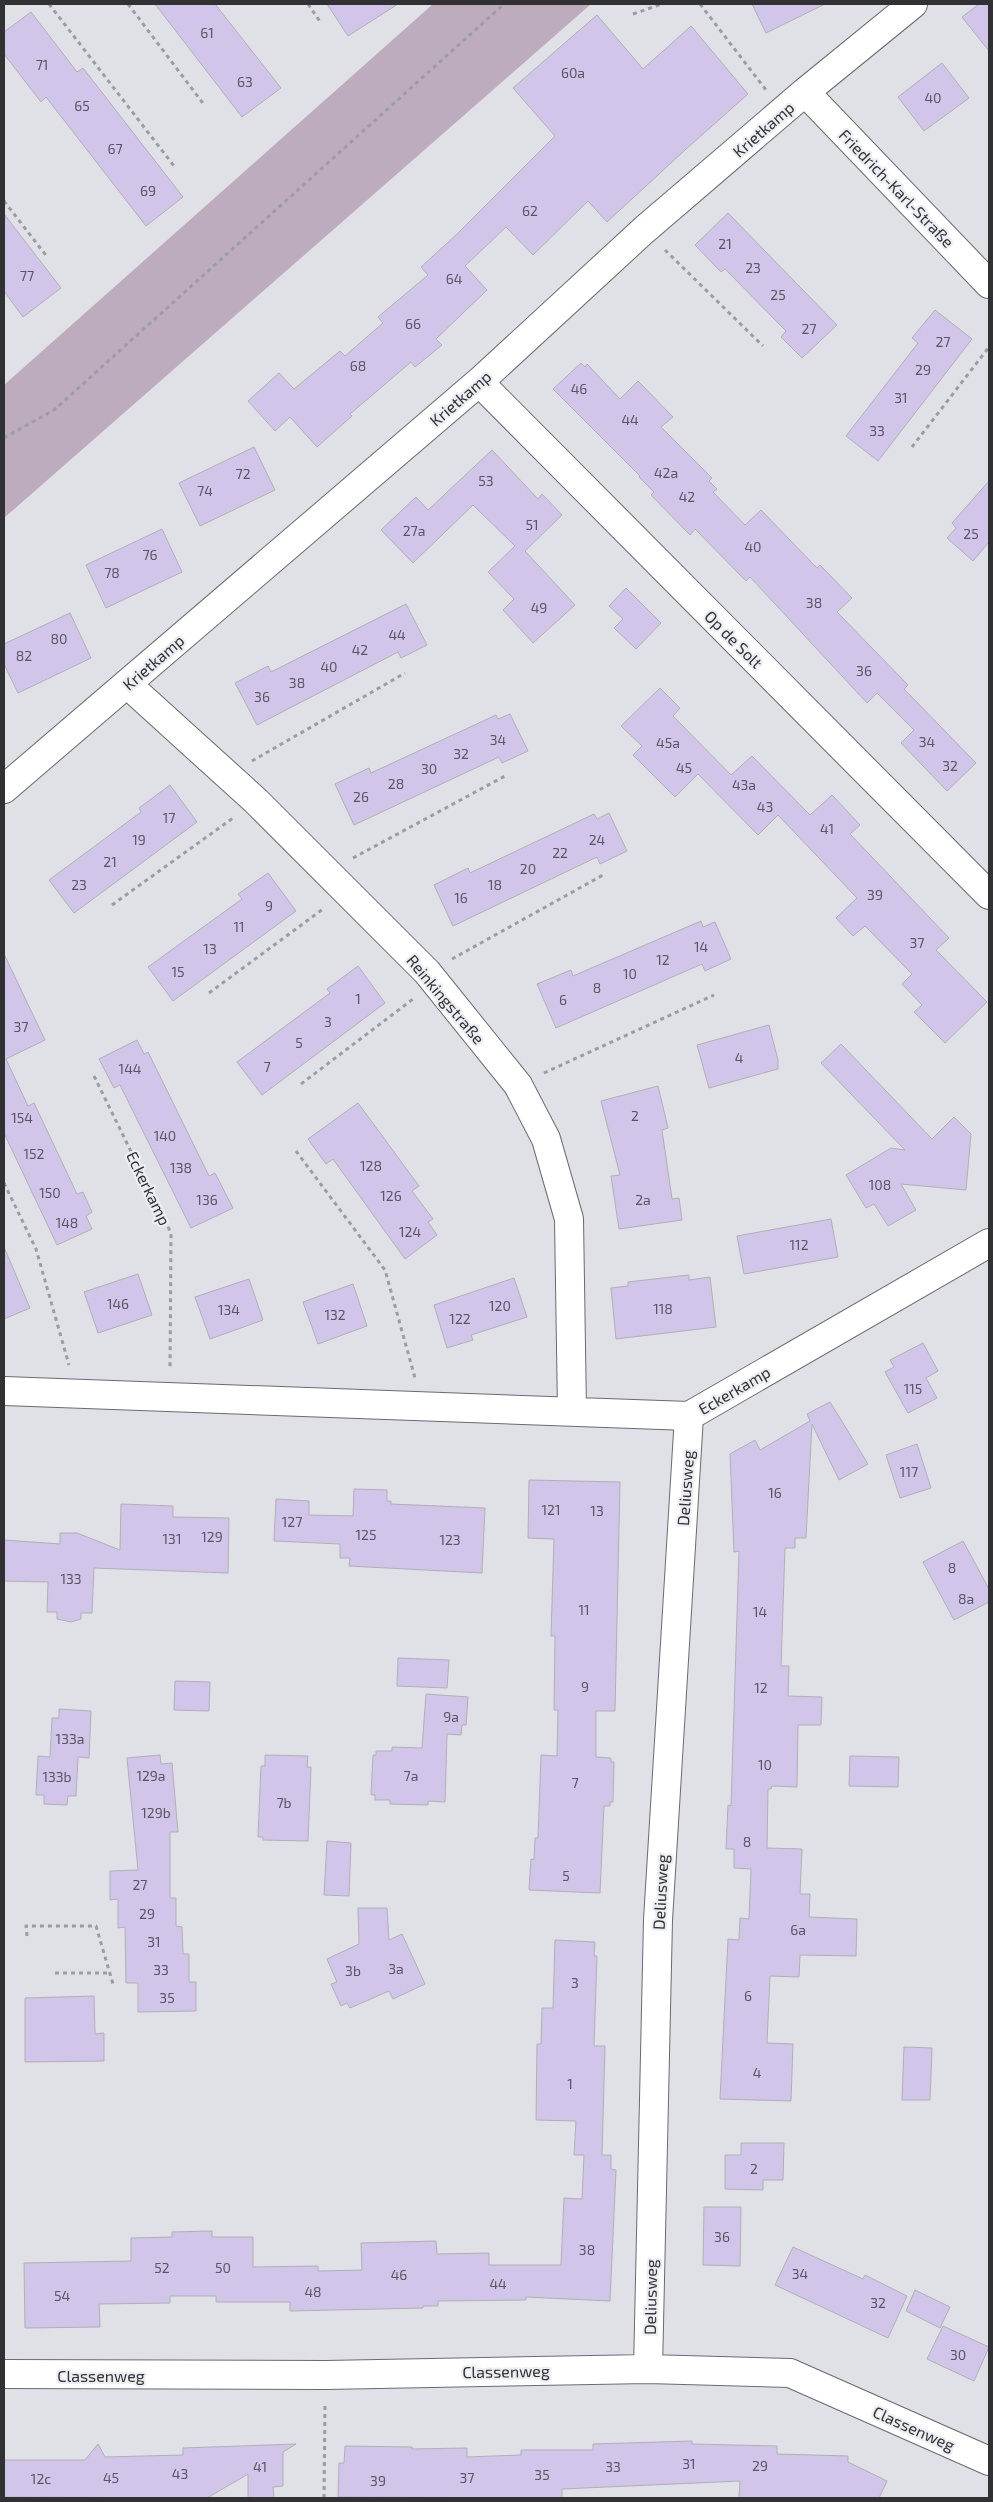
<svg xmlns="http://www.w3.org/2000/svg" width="993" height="2502" viewBox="0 0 993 2502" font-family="'Exo 2',sans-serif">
<rect width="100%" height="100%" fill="#dfe1e7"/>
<!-- green -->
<path fill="#bdabbe" d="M 433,4 L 591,4 L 4,518 L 4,385 Z"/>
<!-- building -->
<path fill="#d1c6ea" stroke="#b1afb5" d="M 155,4 L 215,4 L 281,88 L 242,117 Z
M 327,4 L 398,4 L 348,36 Z
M 752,4 L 825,4 L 766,33 Z
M 979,4 L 989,4 L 989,51 L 962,17 Z
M 31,12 L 77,72 L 83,68 L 183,197 L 146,226 L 46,97 L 41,102 L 4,54 L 4,32 Z
M 597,15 L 643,69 L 691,26 L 748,94 L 685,150 L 607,222 L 588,201 L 533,255 L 506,227 L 465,266 L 487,290 L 436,339 L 442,345 L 415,367 L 411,362 L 350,414 L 352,416 L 317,447 L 290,417 L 275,431 L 248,401 L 279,373 L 294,389 L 340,351 L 345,356 L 383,323 L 378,317 L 428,275 L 421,267 L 457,234 L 555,136 L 513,88 Z
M 942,63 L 969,98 L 924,131 L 898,97 Z
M 728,213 L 837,325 L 802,358 L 781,337 L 786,331 L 725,269 L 721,272 L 695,245 Z
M 4,214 L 61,288 L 23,317 L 4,291 Z
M 935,310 L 972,339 L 878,461 L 846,436 L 918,343 L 912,338 Z
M 581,363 L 585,367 L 587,364 L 620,399 L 638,381 L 673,417 L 661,427 L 712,478 L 709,481 L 717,489 L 713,492 L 745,525 L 761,510 L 817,568 L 820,565 L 852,598 L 837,612 L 908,685 L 904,689 L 976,763 L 947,791 L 901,743 L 914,730 L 877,693 L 867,703 L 750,577 L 746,581 L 695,529 L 690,535 L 651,495 L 654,492 L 639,477 L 640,476 L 553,389 Z
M 254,447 L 275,490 L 200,526 L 179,483 Z
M 492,450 L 538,499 L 542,494 L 562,515 L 525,551 L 575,605 L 533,643 L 503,610 L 514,599 L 488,572 L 515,546 L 473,505 L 413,563 L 381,530 L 416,497 L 428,510 Z
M 989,481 L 989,542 L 973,561 L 947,538 L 956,528 L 952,523 Z
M 162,529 L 182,572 L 106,608 L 86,565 Z
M 626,588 L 661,623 L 636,649 L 614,628 L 623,619 L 609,606 Z
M 406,604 L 427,645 L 401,658 L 398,652 L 257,725 L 235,683 L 268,666 L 271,672 Z
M 70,613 L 91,658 L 18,693 L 4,664 L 4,644 Z
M 660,688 L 680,708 L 673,716 L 731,775 L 752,756 L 810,815 L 832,795 L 860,825 L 850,834 L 949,938 L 936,950 L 987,1002 L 945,1043 L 914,1012 L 922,1005 L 902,984 L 912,974 L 865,926 L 853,936 L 836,918 L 857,898 L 778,815 L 758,835 L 698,774 L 675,797 L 633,755 L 642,746 L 621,726 Z
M 510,714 L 528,751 L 502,763 L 499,757 L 354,825 L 335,784 L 369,768 L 371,773 L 496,715 L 498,719 Z
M 170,785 L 197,822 L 74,913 L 49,880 L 141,812 L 139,808 Z
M 609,813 L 627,851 L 600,864 L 597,857 L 453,926 L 434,885 L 468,868 L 470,873 L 594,814 L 597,819 Z
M 268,873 L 296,911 L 173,1001 L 148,967 L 242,899 L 238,894 Z
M 701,921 L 703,927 L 715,922 L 731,959 L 705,971 L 702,964 L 556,1028 L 537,984 L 571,970 L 573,976 Z
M 4,954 L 45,1040 L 6,1059 L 28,1106 L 34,1103 L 77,1194 L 83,1192 L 92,1212 L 86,1216 L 92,1229 L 57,1245 L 4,1133 Z
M 358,966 L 385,1003 L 262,1095 L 237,1062 L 330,993 L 327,989 Z
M 769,1025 L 778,1060 L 778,1069 L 709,1088 L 697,1045 Z
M 137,1040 L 144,1054 L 148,1052 L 209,1176 L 215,1173 L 233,1208 L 191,1228 L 120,1085 L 114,1088 L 99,1059 Z
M 841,1044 L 932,1139 L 954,1117 L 971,1134 L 966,1190 L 901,1184 L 916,1210 L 888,1226 L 874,1204 L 866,1208 L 846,1175 L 891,1148 L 905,1150 L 821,1063 Z
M 658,1086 L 668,1128 L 662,1130 L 672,1199 L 679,1198 L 682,1220 L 619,1229 L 611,1176 L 620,1175 L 601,1101 Z
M 358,1103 L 419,1186 L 412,1191 L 433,1219 L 428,1222 L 437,1235 L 405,1259 L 333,1159 L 326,1164 L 308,1139 Z
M 831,1219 L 838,1257 L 744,1274 L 737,1236 Z
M 4,1247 L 30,1308 L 4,1319 Z
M 138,1274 L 152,1315 L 98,1333 L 84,1292 Z
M 689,1275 L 689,1280 L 710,1277 L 716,1327 L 616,1339 L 611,1288 L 628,1286 L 628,1282 Z
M 514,1278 L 527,1317 L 471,1335 L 473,1340 L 447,1348 L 434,1305 Z
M 249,1279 L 263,1320 L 210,1339 L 195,1297 Z
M 353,1284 L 367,1326 L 318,1344 L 303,1302 Z
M 923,1343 L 938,1371 L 926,1378 L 937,1398 L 908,1413 L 885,1372 L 894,1367 L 890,1360 Z
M 830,1402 L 868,1464 L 839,1480 L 812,1424 L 806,1538 L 795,1538 L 795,1548 L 785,1548 L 781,1666 L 789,1666 L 788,1696 L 822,1697 L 821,1725 L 798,1725 L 797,1787 L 772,1786 L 771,1789 L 768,1789 L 767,1848 L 802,1849 L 800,1894 L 810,1894 L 809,1917 L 857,1919 L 856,1956 L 800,1955 L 799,1977 L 770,1976 L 767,2043 L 793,2044 L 791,2101 L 720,2099 L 728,1939 L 739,1940 L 740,1918 L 749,1919 L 751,1869 L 734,1868 L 734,1849 L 726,1849 L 728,1805 L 731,1806 L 739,1551 L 734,1552 L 730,1454 L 755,1440 L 760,1450 L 810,1421 L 807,1414 Z
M 917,1444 L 931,1488 L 900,1498 L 886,1455 Z
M 529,1480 L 620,1482 L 615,1711 L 596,1711 L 596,1757 L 611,1758 L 611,1762 L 614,1762 L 613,1802 L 610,1802 L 610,1806 L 604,1806 L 600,1893 L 529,1890 L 531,1859 L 534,1860 L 535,1838 L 538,1838 L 541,1755 L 557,1756 L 558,1710 L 554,1710 L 555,1636 L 551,1636 L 554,1539 L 528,1538 Z
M 354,1489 L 387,1490 L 387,1501 L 391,1501 L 391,1504 L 485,1508 L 482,1573 L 349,1566 L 350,1558 L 340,1558 L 340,1544 L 274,1541 L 276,1499 L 309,1501 L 309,1515 L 353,1516 Z
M 121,1504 L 173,1506 L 173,1517 L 229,1518 L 228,1573 L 94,1568 L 92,1613 L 81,1613 L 81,1619 L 71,1622 L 57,1619 L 57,1612 L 47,1612 L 48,1582 L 4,1581 L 4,1540 L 60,1544 L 60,1533 L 77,1533 L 120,1550 Z
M 963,1541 L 989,1589 L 989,1602 L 954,1620 L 923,1562 Z
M 398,1658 L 449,1660 L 447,1688 L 397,1686 Z
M 175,1681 L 210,1682 L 209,1711 L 174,1710 Z
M 426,1694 L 468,1697 L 466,1725 L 462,1725 L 461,1735 L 447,1734 L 445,1802 L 428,1801 L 428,1805 L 390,1804 L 390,1800 L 375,1800 L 375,1795 L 371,1795 L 373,1755 L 376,1755 L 376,1751 L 392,1751 L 392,1747 L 422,1748 Z
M 59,1709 L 91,1711 L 89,1758 L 78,1757 L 76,1796 L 68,1796 L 67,1805 L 44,1804 L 44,1795 L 36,1795 L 38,1756 L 50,1757 L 52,1718 L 59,1718 Z
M 160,1755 L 161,1764 L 172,1763 L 178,1832 L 170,1832 L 170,1898 L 176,1898 L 176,1926 L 182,1927 L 183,1954 L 189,1954 L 189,1982 L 196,1982 L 196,2011 L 138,2012 L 138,1983 L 126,1983 L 125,1927 L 118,1928 L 118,1899 L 110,1900 L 110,1871 L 138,1870 L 127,1758 Z
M 265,1755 L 308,1756 L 307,1767 L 311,1767 L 308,1841 L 263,1840 L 263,1837 L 258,1837 L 261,1766 L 265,1766 Z
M 850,1756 L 899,1757 L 898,1787 L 849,1786 Z
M 327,1841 L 351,1843 L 349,1896 L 324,1895 Z
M 358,1908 L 387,1908 L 389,1940 L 402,1934 L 425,1984 L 393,1999 L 389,1991 L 350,2008 L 347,2003 L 341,2006 L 331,1984 L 337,1982 L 327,1959 L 359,1944 Z
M 555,1940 L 595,1942 L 594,1956 L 597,1956 L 594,2046 L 605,2046 L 602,2155 L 611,2155 L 611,2169 L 616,2170 L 610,2301 L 526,2297 L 526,2300 L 438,2301 L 438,2306 L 423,2306 L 423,2308 L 290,2311 L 290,2302 L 216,2302 L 216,2296 L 170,2296 L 170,2303 L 99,2304 L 100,2327 L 25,2328 L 24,2263 L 131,2261 L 131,2238 L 172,2237 L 172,2232 L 212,2231 L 212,2237 L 253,2237 L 253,2267 L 318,2266 L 318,2271 L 362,2270 L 361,2243 L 436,2241 L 437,2254 L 489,2253 L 489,2265 L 561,2265 L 564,2198 L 582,2199 L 584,2155 L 574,2155 L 576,2121 L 536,2120 L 537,2044 L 541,2044 L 542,2008 L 553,2008 Z
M 94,1996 L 95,2034 L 104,2033 L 104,2061 L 25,2062 L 25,1998 Z
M 904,2047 L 932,2048 L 930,2100 L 902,2100 Z
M 741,2143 L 784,2143 L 783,2180 L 763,2180 L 763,2190 L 725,2189 L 725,2155 L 741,2155 Z
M 704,2207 L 741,2207 L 740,2266 L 703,2265 Z
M 793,2247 L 863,2279 L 865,2275 L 907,2296 L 888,2338 L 775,2285 Z
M 915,2290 L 950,2307 L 940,2328 L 906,2311 Z
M 943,2326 L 989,2347 L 974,2381 L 927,2359 Z
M 692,2441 L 692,2444 L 777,2446 L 777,2454 L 848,2456 L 848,2462 L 887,2481 L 879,2498 L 739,2498 L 740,2481 L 562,2489 L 562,2498 L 338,2497 L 339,2463 L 344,2463 L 345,2446 L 412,2447 L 412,2449 L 467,2448 L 467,2457 L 521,2455 L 521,2450 L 593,2450 L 593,2444 Z
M 98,2444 L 105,2457 L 183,2455 L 183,2448 L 296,2444 L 283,2452 L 283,2486 L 273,2487 L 274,2498 L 248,2498 L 248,2474 L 207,2498 L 4,2497 L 4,2460 L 85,2460 Z"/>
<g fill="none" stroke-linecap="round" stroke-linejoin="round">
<defs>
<path id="minor" d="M 805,92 L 989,284
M 479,382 L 989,895
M 127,684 L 256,801 L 427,972 L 518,1085 L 546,1139 L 569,1219 L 572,1411
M 4,789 L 479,382 L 644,230 L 805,92 L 913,4
M 4,1391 L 689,1416 L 989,1243
M 648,2369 L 658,1920 L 689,1416
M 4,2374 L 326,2375 L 648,2369 L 790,2373 L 989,2461"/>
</defs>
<!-- minor casing -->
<use href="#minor" stroke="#696b70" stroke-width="30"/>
<!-- path -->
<path stroke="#9b9da1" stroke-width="3" stroke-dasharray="4 4" stroke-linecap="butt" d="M 49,4 L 174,166
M 128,4 L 205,106
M 308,4 L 321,23
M 700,4 L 766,90
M 633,14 L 662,4
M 4,201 L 48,258
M 665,250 L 763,346
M 4,438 L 54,410 L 504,4
M 912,447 L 989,347
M 252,761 L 405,673
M 353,858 L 505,776
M 112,905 L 233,818
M 452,959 L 603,875
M 209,993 L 323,909
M 544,1073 L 714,995
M 94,1076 L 171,1233 L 170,1370
M 301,1084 L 413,999
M 296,1151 L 385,1270 L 415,1378
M 4,1183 L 36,1249 L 69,1365
M 27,1936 L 26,1926 L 96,1926 L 113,1984
M 55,1973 L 110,1973
M 324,2498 L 325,2404"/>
<!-- minor -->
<use href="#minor" stroke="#fff" stroke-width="28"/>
</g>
<g text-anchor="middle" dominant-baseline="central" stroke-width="4.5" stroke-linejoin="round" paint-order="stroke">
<!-- number labels -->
<g font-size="14" fill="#595662">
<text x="207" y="32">61</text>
<text x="42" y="64">71</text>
<text x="573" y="72">60a</text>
<text x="245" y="81">63</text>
<text x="933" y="97">40</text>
<text x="82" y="105">65</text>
<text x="115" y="148">67</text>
<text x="148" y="190">69</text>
<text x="530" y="210">62</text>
<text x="725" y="243">21</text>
<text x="753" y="267">23</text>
<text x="27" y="275">77</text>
<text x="454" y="278">64</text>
<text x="778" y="294">25</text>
<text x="413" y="323">66</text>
<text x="809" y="328">27</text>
<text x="943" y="341">27</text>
<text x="358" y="365">68</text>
<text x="923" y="369">29</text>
<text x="579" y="388">46</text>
<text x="901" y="397">31</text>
<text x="630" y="419">44</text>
<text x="877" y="430">33</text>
<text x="666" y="472">42a</text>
<text x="243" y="473">72</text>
<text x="486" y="480">53</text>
<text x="205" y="490">74</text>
<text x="687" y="496">42</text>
<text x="532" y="524">51</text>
<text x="414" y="530">27a</text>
<text x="971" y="533">25</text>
<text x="753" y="546">40</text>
<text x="150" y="554">76</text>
<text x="112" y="572">78</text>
<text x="814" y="602">38</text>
<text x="539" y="607">49</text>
<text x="397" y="634">44</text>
<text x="59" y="638">80</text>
<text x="360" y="649">42</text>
<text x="24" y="655">82</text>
<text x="329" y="666">40</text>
<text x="864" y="670">36</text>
<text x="297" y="682">38</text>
<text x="262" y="696">36</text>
<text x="498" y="739">34</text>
<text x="927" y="741">34</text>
<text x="668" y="742">45a</text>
<text x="461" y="753">32</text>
<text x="950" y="765">32</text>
<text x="684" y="767">45</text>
<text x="429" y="768">30</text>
<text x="396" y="783">28</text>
<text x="744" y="784">43a</text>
<text x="361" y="796">26</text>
<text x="765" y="806">43</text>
<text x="169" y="817">17</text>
<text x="827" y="828">41</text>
<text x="139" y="839">19</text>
<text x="597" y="839">24</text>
<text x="560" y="852">22</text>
<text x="110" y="861">21</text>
<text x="528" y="868">20</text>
<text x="79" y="884">23</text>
<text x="495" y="884">18</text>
<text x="875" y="894">39</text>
<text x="461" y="897">16</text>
<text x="269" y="905">9</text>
<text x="239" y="926">11</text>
<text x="917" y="942">37</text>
<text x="701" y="946">14</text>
<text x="210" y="948">13</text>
<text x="663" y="959">12</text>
<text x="178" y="971">15</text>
<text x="630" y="973">10</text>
<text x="597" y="987">8</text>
<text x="358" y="998">1</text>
<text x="563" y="999">6</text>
<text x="328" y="1021">3</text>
<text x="21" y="1026">37</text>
<text x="299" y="1042">5</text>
<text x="739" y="1057">4</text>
<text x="267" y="1066">7</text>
<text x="130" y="1068">144</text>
<text x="635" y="1115">2</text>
<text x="22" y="1117">154</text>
<text x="165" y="1135">140</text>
<text x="34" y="1153">152</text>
<text x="371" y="1165">128</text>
<text x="181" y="1167">138</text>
<text x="880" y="1184">108</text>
<text x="50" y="1192">150</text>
<text x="391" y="1195">126</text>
<text x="207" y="1199">136</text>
<text x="643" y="1199">2a</text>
<text x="67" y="1222">148</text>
<text x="410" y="1231">124</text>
<text x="799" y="1244">112</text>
<text x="118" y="1303">146</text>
<text x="500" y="1305">120</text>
<text x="663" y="1308">118</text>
<text x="229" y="1309">134</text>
<text x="335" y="1314">132</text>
<text x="460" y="1318">122</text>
<text x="913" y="1388">115</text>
<text x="909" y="1471">117</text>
<text x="775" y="1492">16</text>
<text x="551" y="1509">121</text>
<text x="597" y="1510">13</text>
<text x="292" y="1521">127</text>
<text x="366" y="1534">125</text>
<text x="212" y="1536">129</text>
<text x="172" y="1538">131</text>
<text x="450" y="1539">123</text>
<text x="952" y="1567">8</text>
<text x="71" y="1578">133</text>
<text x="966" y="1598">8a</text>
<text x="584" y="1609">11</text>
<text x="760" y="1611">14</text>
<text x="585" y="1686">9</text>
<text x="761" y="1687">12</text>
<text x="451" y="1716">9a</text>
<text x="70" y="1738">133a</text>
<text x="765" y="1764">10</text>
<text x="151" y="1775">129a</text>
<text x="411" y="1775">7a</text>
<text x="57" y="1776">133b</text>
<text x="575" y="1782">7</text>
<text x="284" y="1802">7b</text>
<text x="156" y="1812">129b</text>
<text x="747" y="1841">8</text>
<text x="566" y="1875">5</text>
<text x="140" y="1884">27</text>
<text x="147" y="1913">29</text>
<text x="798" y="1929">6a</text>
<text x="154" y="1941">31</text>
<text x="396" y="1968">3a</text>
<text x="161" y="1969">33</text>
<text x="353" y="1970">3b</text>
<text x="575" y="1982">3</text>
<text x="748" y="1995">6</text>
<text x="167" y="1997">35</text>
<text x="757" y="2072">4</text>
<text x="570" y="2083">1</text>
<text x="754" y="2168">2</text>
<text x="722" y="2236">36</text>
<text x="587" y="2249">38</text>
<text x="162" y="2267">52</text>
<text x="223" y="2267">50</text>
<text x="800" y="2273">34</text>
<text x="399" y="2274">46</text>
<text x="498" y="2283">44</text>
<text x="313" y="2291">48</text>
<text x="62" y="2295">54</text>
<text x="878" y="2302">32</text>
<text x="958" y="2354">30</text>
<text x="689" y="2463">31</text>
<text x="760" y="2465">29</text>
<text x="260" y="2466">41</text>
<text x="613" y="2466">33</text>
<text x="180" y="2473">43</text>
<text x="542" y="2474">35</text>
<text x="111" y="2477">45</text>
<text x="467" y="2477">37</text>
<text x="41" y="2478">12c</text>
<text x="378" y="2480">39</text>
</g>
<!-- street labels -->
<g font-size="16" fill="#313134" stroke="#eceef4">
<text transform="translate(763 129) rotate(-41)">Krietkamp</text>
<text transform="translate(897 188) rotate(46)">Friedrich-Karl-Straße</text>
<text transform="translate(460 398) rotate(-41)">Krietkamp</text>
<text transform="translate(734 639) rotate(45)">Op de Solt</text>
<text transform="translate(153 662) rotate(-41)">Krietkamp</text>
<text transform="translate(446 999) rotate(50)">Reinkingstraße</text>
<text transform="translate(149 1188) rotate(64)">Eckerkamp</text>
<text transform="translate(734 1390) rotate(-30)">Eckerkamp</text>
<text transform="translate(685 1488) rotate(-86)">Deliusweg</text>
<text transform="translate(660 1892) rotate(-87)">Deliusweg</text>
<text transform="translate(650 2297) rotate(-89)">Deliusweg</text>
<text transform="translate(506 2371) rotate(-1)">Classenweg</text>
<text x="101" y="2375">Classenweg</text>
<text transform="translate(914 2428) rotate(24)">Classenweg</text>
</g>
</g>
<!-- border -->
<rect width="993" height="2502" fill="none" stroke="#313134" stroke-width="10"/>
</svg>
